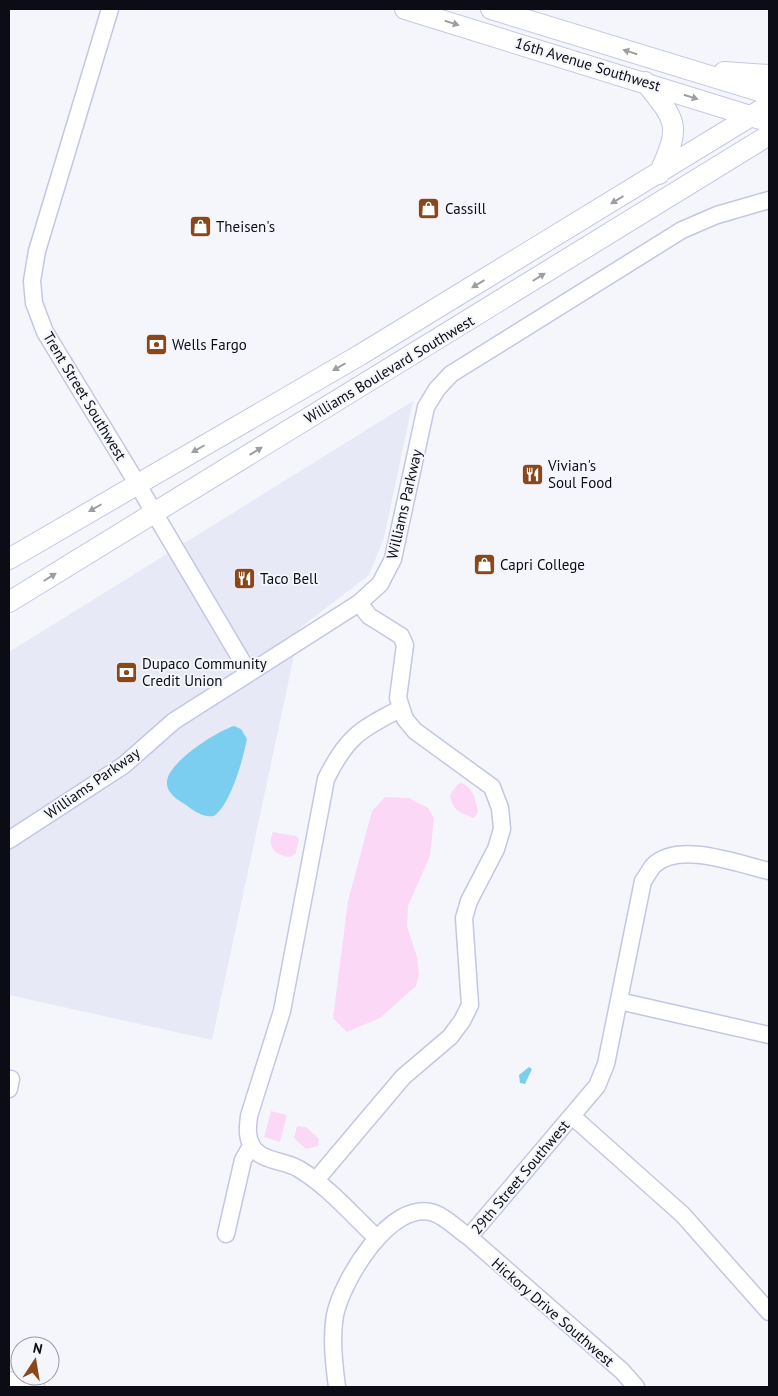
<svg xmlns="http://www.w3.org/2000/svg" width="778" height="1396" viewBox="0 0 778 1396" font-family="'PT Sans',sans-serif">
<rect width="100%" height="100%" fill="#f5f6fc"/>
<!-- built -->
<path fill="#e7e9f7" d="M 413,401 L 384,538 L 369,575 L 300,628 L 212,1040 L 9,995 L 9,652 Z"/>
<!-- green -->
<path fill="#fbd9f6" d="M 462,783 C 475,790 475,799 478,812 L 474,818 C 461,813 452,811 450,795 L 458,784 Z
M 385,797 L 409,798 L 428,808 L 434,818 L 430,856 L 408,906 L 407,926 L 417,957 L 419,974 L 416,986 L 380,1018 L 347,1032 L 333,1018 L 348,901 L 372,811 Z
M 273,832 L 296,836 L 299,839 L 296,853 L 291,857 C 275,856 266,847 273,832 Z
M 271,1111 L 287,1115 L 280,1142 L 264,1137 Z
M 297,1126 L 306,1127 L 319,1139 L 318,1146 L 306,1149 L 294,1138 Z"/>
<!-- water -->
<path fill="#7bceef" d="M 234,726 L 241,729 L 247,739 C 243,759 231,804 214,816 C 204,818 194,811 186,805 C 178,800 166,793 167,782 C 167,763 217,731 234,726 Z
M 529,1067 L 532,1069 L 525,1084 L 520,1083 L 519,1075 Z"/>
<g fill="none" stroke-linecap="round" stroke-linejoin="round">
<defs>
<path id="minor" d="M 110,9 L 37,251 L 32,281 L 34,303 L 45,332 L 126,465 L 249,673
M 9,840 L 124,765 L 174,721 L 359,603 L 380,584 L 393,559 L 426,407 L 437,389 L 451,374 L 682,230 L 717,215 L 769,200
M 619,1001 L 769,1035
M 9,1079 L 11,1079 L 9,1089
M 572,1116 L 683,1215 L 769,1312
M 316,1180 L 403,1077 L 450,1037 L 462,1021 L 470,1005 L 464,918 L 469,901 L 496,849 L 502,829 L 500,808 L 492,787 L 415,731 L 405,719 L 398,698 L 405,645 L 401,636 L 369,616 L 359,603
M 226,1234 L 243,1160 L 251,1146
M 469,1237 L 622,1371 L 636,1387
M 377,1238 C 352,1215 329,1187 299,1169 C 285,1160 261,1162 252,1146 C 246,1136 248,1126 249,1116 L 282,1011 L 326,779 C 346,738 360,729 400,709
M 337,1387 C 334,1364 331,1338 335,1315 C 342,1281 391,1198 434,1213 C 446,1217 458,1230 469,1237 L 597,1086 L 606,1064 L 643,881 C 647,876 650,869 654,865 C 680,841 738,864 769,871"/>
<path id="major" d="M 405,9 L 760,119
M 491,9 L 769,94
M 724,72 L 769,75
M 645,82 C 678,122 681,126 659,174
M 9,559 L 360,355 L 769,105
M 9,602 L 769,135
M 9,1382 L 34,1387"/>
</defs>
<!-- minor casing -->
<use href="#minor" stroke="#c3c7e3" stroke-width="19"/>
<!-- major casing -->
<use href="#major" stroke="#c3c7e3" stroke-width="22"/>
<!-- minor -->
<use href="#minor" stroke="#fff" stroke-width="16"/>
<!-- major -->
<use href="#major" stroke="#fff" stroke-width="20"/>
</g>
<!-- one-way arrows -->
<defs><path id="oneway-solid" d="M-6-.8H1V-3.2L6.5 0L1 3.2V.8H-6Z" transform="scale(1.25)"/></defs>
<g fill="#9d9ea1">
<use href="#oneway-solid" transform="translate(452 23) rotate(17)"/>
<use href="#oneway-solid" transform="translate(630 52) rotate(-163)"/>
<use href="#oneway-solid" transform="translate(691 97) rotate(18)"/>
<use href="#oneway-solid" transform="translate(617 200) rotate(149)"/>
<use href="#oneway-solid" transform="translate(539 277) rotate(-32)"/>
<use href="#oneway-solid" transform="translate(478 284) rotate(149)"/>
<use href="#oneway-solid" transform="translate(339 367) rotate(150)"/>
<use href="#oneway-solid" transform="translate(198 449) rotate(150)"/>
<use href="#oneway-solid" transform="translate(256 451) rotate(-31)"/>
<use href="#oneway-solid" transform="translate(95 508) rotate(150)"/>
<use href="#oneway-solid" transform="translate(50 577) rotate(-32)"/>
</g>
<!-- icons -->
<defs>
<symbol id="shop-square" viewBox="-11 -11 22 22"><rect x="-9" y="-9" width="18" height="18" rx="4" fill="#8a4719" stroke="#f5f6fc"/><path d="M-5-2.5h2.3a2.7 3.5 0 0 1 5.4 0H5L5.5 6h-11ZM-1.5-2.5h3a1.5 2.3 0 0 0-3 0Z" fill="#fff"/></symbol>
<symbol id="bank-square" viewBox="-11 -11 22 22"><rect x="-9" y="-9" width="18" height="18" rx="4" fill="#8a4719" stroke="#f5f6fc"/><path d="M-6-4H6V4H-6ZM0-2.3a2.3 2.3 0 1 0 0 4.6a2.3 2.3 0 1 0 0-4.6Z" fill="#fff"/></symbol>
<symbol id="restaurant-square" viewBox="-11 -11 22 22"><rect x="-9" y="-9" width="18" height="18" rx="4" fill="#8a4719" stroke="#f5f6fc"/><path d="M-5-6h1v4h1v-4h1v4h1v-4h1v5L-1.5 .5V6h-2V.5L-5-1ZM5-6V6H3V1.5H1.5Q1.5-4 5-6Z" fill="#fff"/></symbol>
</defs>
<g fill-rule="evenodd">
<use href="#shop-square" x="416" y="196" width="25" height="25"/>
<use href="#shop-square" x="188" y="214" width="25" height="25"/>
<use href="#bank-square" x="144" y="332" width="25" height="25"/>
<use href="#restaurant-square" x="520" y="462" width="25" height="25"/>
<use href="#shop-square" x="472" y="552" width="25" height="25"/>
<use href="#restaurant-square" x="232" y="566" width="25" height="25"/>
<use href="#bank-square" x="114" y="660" width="25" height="25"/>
</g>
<g text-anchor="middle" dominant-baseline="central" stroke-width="4" stroke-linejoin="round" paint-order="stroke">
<!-- street labels -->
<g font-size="15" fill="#0b0c15" stroke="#f5f6fc">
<text transform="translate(588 64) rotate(17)">16th Avenue Southwest</text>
<text transform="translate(389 369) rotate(-31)">Williams Boulevard Southwest</text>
<text transform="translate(85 396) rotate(59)">Trent Street Southwest</text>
<text transform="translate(404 504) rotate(-77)">Williams Parkway</text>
<text transform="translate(92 783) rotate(-35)">Williams Parkway</text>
<text transform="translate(520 1177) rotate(-50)">29th Street Southwest</text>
<text transform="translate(553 1312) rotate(41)">Hickory Drive Southwest</text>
</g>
<!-- poi labels -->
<g font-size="15" fill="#0b0c15" stroke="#f5f6fc" text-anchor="start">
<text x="445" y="208">Cassill</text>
<text x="216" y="226">Theisen's</text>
<text x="172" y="344">Wells Fargo</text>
<text x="548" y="465">Vivian's<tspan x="548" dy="17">Soul Food</tspan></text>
<text x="500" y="564">Capri College</text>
<text x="260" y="578">Taco Bell</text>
<text x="142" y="663">Dupaco Community<tspan x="142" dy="17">Credit Union</tspan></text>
</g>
</g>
<!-- border -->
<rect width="778" height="1396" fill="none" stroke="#0b0c15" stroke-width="20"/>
<!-- north arrow -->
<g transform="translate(35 1361) rotate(12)"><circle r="24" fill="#f5f6fc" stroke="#9798a0"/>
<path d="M0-4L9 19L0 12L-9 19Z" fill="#8a4719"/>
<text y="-8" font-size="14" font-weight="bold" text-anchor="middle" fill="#0b0c15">N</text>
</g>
</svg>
